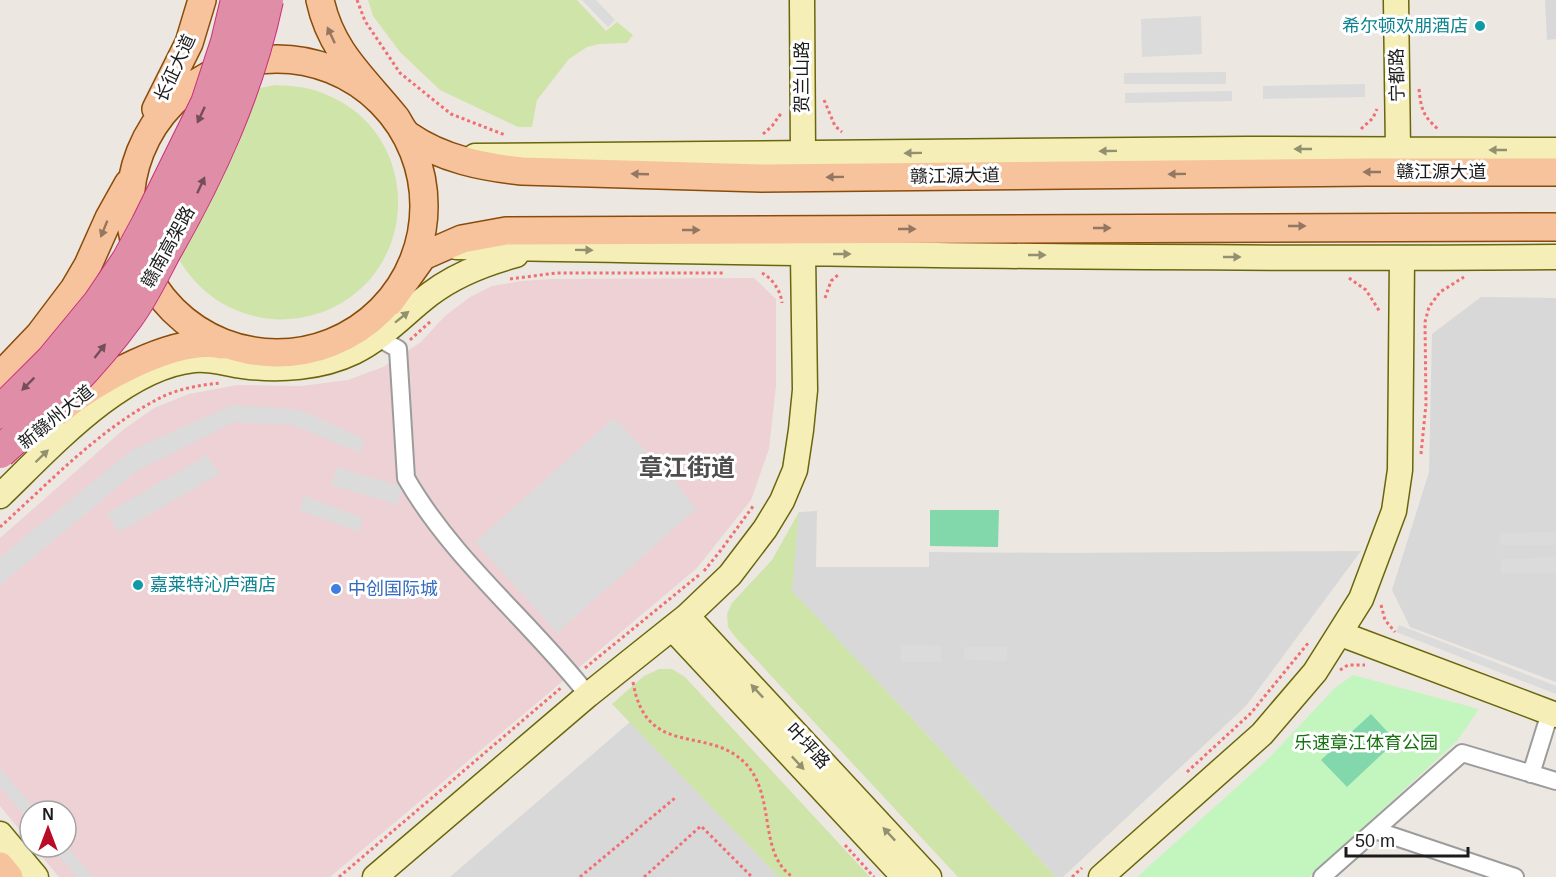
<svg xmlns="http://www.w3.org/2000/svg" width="1556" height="877" viewBox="0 0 1556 877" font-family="Helvetica,'Noto Sans SC',sans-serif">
<rect width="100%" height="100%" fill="#ece7e1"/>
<!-- residential -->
<path fill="#d9d8d9" d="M 1545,0 L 1556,0 L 1556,39 L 1547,40 Z
M 1481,297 L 1556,298 L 1556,682 L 1410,627 L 1392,590 L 1429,472 L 1432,334 Z
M 817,511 L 816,567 L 929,567 L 929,552 L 1069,553 L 1361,551 L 1246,706 L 1063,877 L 1056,877 L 908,714 L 791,591 L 799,512 Z
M 630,722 L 779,877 L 450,877 Z"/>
<!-- commercial -->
<path fill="#edd1d4" d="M 754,278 L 776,299 L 776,386 L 769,449 L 751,500 L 697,568 L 330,877 L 59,877 L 34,847 L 66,847 L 66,811 L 30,811 L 30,842 L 0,806 L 0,538 L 124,429 L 154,408 L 189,394 L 237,385 L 301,386 L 348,380 L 383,367 L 421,342 L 445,316 L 470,297 L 492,286 L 522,281 L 552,279 Z"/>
<!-- grass -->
<path fill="#cfe4a9" d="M 368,0 L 577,0 L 606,31 L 617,22 L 633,35 L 627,43 L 599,44 L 587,47 L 569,59 L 537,100 L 532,127 L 518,127 L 440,90 L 400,52 L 373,16 Z
M 276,85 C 293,86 309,87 325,94 C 423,133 422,272 325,311 C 304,319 280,322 258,317 C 217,308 188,282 171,244 L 243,91 Z
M 799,512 L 792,591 L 908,714 L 1056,877 L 958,877 L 737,639 L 728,627 L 727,614 L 732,603 L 772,560 Z
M 659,669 L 672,669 L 685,677 L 870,877 L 779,877 L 612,704 L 644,676 Z"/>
<!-- park -->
<path fill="#c3f5bf" d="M 1353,675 L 1479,709 L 1457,741 L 1309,877 L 1137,877 L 1268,759 L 1335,688 Z"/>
<!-- pitch -->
<path fill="#83d8ab" d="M 930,510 L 999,510 L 998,547 L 930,546 Z
M 1371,714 L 1396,741 L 1347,787 L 1321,760 Z"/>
<!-- parking -->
<path fill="#dbdbdb" d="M 582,0 L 596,0 L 615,20 L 608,27 Z
M 1201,16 L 1202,54 L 1142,57 L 1141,19 Z
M 1226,72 L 1226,84 L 1124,84 L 1124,73 Z
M 1365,84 L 1365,97 L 1263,99 L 1263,86 Z
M 1232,91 L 1232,101 L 1125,103 L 1125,93 Z
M 232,405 L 300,410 L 364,439 L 360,453 L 293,425 L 234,422 L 137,471 L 0,585 L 0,557 L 132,450 Z
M 614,418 L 675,481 L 696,509 L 557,633 L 475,542 Z
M 207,455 L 219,474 L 118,533 L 107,513 Z
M 337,467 L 403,487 L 397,505 L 331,485 Z
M 304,496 L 363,518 L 359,532 L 299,510 Z
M 1556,532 L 1556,545 L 1500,545 L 1499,533 Z
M 1556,557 L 1556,573 L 1501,574 L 1501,559 Z
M 1399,625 L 1556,686 L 1556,694 L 1396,632 Z
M 901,645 L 941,646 L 941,662 L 901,662 Z
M 964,647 L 1007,647 L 1007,661 L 964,660 Z
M 0,768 L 37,811 L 30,811 L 30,822 L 0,787 Z
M 66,845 L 93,877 L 77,877 L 51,847 L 66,847 Z"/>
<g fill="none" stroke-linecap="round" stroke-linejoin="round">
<defs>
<path id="street" d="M 361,328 L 398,349 L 406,478 C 453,560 530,621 588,695
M 1531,774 L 1550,713
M 1375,830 L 1515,877
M 1322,877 L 1462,753 L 1556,781"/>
<path id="secondary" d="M 802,0 L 803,154
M 1396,0 L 1398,150
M 475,156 L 1248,149 L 1556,150
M 456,247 C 823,254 1189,260 1556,257
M 0,496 C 49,449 122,367 194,360 C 210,358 227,364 243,366 C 279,371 321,368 354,352 C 383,338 405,313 430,294 C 455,275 486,263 516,255
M 687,616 L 929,877
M 672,628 L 904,877
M 1341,634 L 1556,715
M 0,834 L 36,877
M 375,877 L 588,695 L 687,616 L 730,575 L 765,529 L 782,501 L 795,470 L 801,430 L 805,390 L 803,254
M 1101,877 L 1262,734 L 1315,672 L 1361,599 L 1394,511 L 1400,470 L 1402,258"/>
<path id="primary" d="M 320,0 C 331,52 364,78 396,118 C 400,124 403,132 409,136 C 442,159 483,167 522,171 L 761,178 L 1368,172 L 1556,172
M130 206a147 147 0 1 1 294 0a147 147 0 1 1-294 0Z
M 156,109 L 189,43 L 202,0
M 390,302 L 423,256 L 462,239 L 506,231 L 1556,227
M 0,376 L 40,334 L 74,289 L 88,265 L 109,218 L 128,184
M 59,411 C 93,381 176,335 222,345
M 0,866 L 9,877"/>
</defs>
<!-- street casing -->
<use href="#street" stroke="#9c9c9c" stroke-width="20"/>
<!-- secondary casing -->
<use href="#secondary" stroke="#6a660b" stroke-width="27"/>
<!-- primary casing -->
<use href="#primary" stroke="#8a4c09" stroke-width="30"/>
<!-- path -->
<path stroke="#f16e73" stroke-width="3" stroke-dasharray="3 3" stroke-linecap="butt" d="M 357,0 L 365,21 L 400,73 L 451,114 L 505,135
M 1419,89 C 1421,109 1423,116 1438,129
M 824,100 L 835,126 L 842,132
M 1361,129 L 1373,118 L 1377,109
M 763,134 L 772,126 L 782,112
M 762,273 C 772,278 781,291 782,303
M 1349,278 L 1366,290 L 1380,312
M 510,279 L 556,273 L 725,273
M 825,298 L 831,281 L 839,274
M 410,340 L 431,321
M 1421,454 L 1426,404 L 1425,322 L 1429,307 L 1440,292 L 1464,277
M 0,527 C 49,483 98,430 158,399 C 176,389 200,385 220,383
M 704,571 L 721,550 L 754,505
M 1381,605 L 1385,620 L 1395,632
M 585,668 L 699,575
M 1340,670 L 1348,665 L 1365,665
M 633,682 C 646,759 706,725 744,762 C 777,794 757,854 793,877
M 1187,772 L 1251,713 L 1309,642
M 845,845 L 874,877
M 339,877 L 562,687
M 580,877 L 675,798
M 644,877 L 701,826 L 752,877
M 1072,877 L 1082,868"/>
<!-- street -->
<use href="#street" stroke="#fff" stroke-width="16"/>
<!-- secondary -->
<use href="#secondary" stroke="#f5efb7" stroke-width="24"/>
<!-- primary -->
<use href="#primary" stroke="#f6c39d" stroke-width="27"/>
<defs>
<path id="highway-bridge" d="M 0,412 L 52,360 L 99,303 L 128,260 L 147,225 L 207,103 L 227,42 L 237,0
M 0,452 C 46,410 91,367 128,316 C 142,297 153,274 164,253 C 210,173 248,90 267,0"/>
</defs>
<!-- highway-bridge casing -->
<use href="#highway-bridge" stroke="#cb2e7a" stroke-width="34" stroke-linecap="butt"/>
<!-- highway-bridge -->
<use href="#highway-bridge" stroke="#e08da8" stroke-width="32"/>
</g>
<!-- one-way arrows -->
<defs><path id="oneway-solid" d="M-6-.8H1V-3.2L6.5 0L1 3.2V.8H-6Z" transform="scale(1.5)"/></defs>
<g fill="#937762">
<use href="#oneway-solid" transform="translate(331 35) rotate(-115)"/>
<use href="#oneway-solid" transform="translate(1372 172) rotate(180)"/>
<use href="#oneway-solid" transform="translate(640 174) rotate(-178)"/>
<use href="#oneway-solid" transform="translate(1177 174) rotate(179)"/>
<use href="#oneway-solid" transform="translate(835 177) rotate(179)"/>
<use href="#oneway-solid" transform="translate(1297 226)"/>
<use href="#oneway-solid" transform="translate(1102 228)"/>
<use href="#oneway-solid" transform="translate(104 229) rotate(112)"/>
<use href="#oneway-solid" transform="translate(907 229)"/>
<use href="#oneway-solid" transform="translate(691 230)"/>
</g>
<g fill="#744e5a">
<use href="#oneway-solid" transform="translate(201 115) rotate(115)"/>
<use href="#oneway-solid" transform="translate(201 185) rotate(-65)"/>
<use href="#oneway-solid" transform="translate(100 351) rotate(-52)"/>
<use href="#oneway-solid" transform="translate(28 384) rotate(135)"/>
</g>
<g fill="#939071">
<use href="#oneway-solid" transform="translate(1303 149) rotate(-180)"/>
<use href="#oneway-solid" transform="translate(1498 150) rotate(180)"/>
<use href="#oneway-solid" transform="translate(1108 151) rotate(179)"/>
<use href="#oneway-solid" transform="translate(913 153) rotate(179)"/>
<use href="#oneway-solid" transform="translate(584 250) rotate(1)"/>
<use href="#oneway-solid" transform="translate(842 254)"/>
<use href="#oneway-solid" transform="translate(1037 255)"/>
<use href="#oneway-solid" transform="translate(1232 257)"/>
<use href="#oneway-solid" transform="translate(402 317) rotate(-39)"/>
<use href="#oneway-solid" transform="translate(42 456) rotate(-44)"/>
<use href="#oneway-solid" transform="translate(757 691) rotate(-133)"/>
<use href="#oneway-solid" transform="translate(798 763) rotate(47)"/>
<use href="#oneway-solid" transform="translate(889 834) rotate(-133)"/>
</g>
<!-- markers -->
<g fill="#0f9aa8" stroke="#fff" stroke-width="2">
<circle cx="1480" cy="26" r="6"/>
<circle cx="138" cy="585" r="6"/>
</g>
<circle fill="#3f7fe0" stroke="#fff" stroke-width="2" cx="336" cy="589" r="6"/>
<g text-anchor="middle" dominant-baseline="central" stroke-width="6" stroke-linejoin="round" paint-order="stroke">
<!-- culture labels -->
<g font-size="18" fill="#0d838f" stroke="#fff" text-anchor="end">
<text x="1468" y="26">希尔顿欢朋酒店</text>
<text x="150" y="585" text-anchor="start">嘉莱特沁庐酒店</text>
</g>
<!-- street labels -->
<g font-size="18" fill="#1b1b1b" stroke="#fff">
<text transform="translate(175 68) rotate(-65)">长征大道</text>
<text transform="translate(1397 75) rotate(-91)">宁都路</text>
<text transform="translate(802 77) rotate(-90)">贺兰山路</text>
<text x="1441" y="172">赣江源大道</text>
<text transform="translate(955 176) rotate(-1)">赣江源大道</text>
<text transform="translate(168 247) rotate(-61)">赣南高架路</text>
<text transform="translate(56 417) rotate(-39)">新赣州大道</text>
<text transform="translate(808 746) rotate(47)">叶坪路</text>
</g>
<!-- shop labels -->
<g font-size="18" fill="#366cbe" stroke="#fff" text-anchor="start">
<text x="348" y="589">中创国际城</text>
</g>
<!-- park labels -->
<g font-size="18" fill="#177111" stroke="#fff">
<text x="1366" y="743">乐速章江体育公园</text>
</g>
<!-- district labels -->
<g font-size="24" font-weight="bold" fill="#4e4e4e" stroke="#fff">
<text x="687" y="467">章江街道</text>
</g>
</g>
<!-- north arrow -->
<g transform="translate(48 829)"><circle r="28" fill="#ffffff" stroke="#a4a4a4" stroke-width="1.5"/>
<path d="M0-4.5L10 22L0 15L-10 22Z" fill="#bb0c25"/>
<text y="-9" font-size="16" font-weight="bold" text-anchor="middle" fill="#1b1b1b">N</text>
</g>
<!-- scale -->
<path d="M1346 847v9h122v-9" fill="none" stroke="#1b1b1b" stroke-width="3"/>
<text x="1355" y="847" font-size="18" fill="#1b1b1b" stroke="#ffffff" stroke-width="4.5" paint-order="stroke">50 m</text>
</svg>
